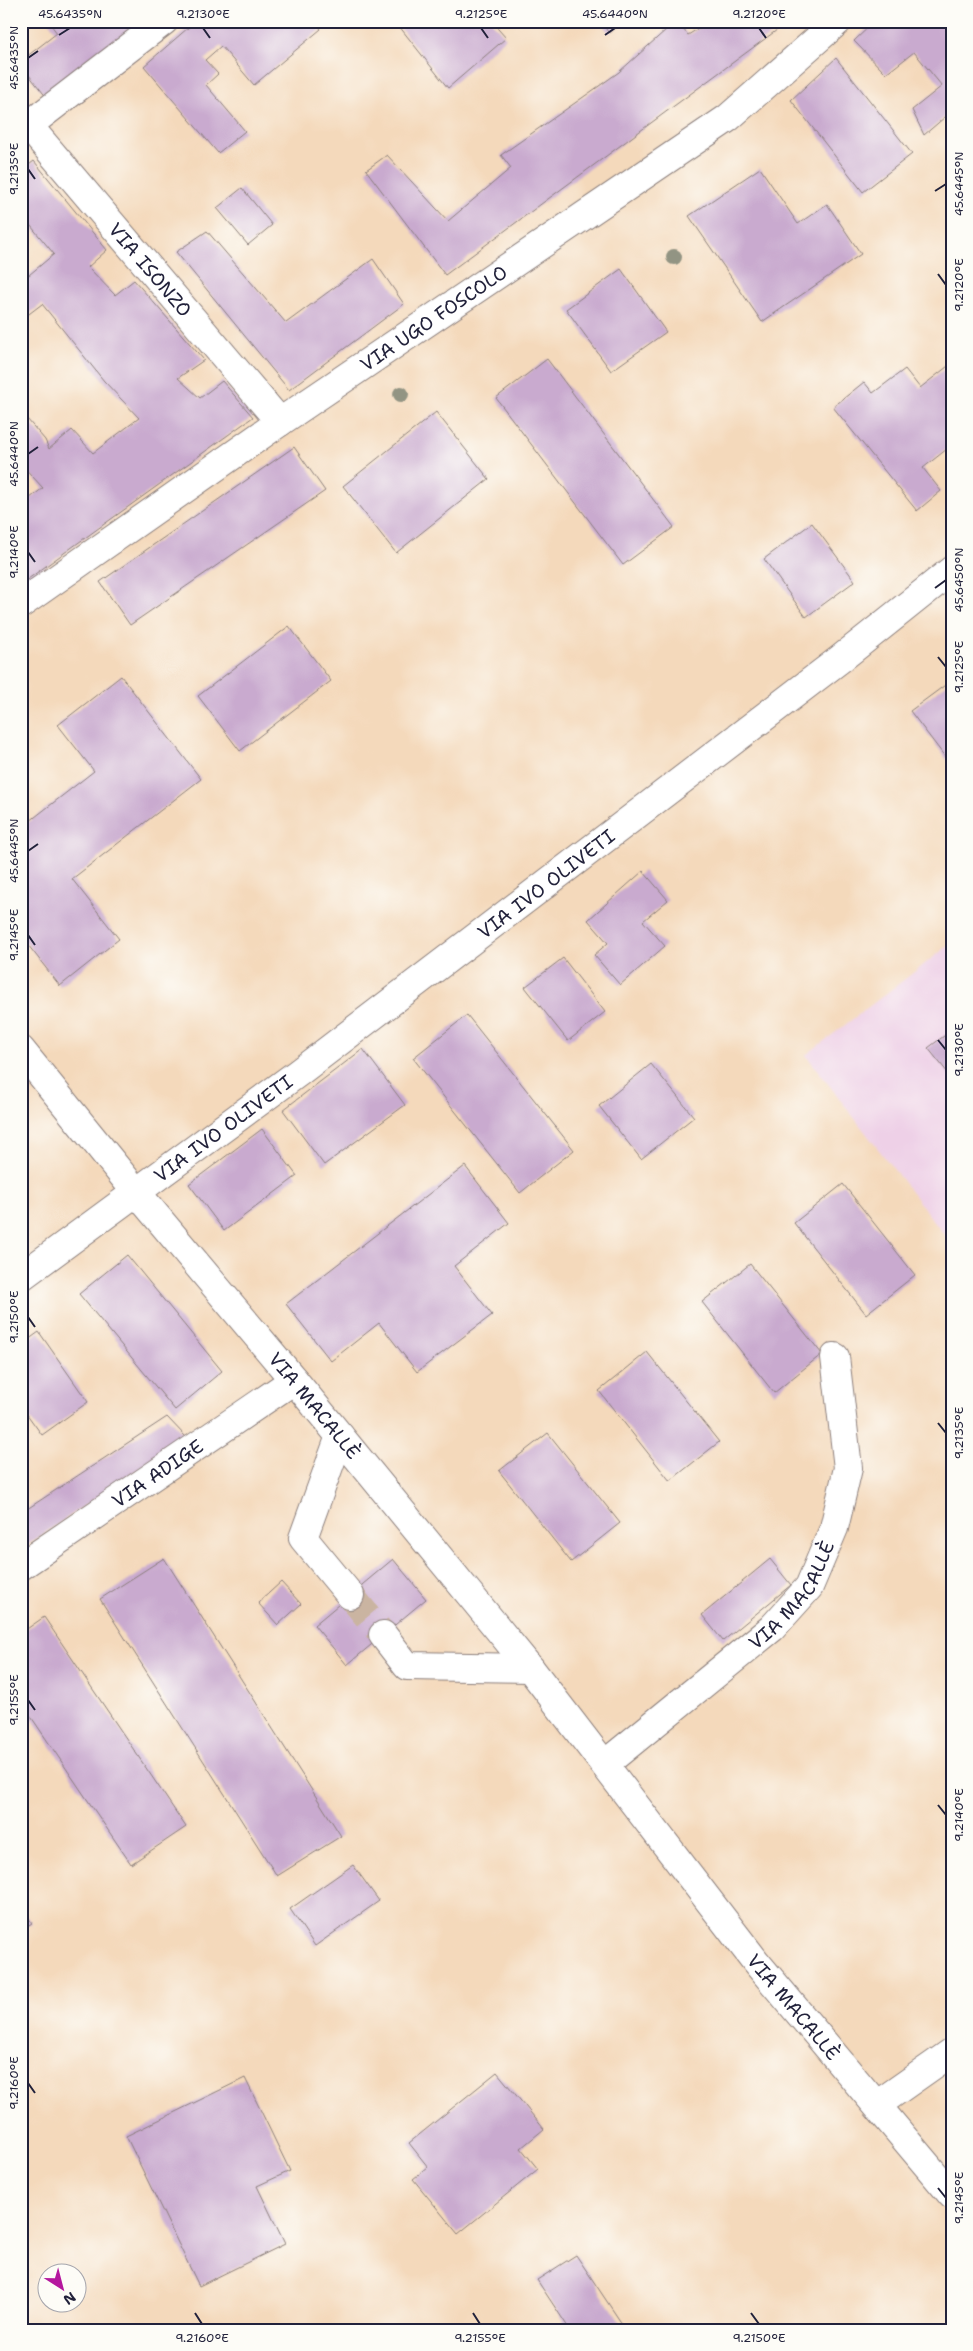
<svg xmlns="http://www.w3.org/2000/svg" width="973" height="2351" viewBox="0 0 973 2351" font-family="'Shantell Sans',sans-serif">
<rect width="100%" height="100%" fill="#fdfcf7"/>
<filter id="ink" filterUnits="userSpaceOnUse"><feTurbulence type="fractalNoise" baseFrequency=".02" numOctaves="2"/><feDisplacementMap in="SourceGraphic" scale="10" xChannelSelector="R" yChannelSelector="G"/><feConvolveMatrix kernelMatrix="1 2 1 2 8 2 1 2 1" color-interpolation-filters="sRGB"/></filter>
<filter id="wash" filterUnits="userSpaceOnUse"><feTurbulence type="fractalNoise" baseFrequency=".0096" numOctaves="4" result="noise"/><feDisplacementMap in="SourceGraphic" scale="20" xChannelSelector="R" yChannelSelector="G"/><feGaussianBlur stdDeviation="1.12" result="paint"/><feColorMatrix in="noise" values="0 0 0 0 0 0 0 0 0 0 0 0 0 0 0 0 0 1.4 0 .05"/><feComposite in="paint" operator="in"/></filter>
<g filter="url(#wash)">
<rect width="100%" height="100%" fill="#f4d9bb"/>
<!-- built -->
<path fill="#eed0e7" d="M 952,943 L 952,1245 L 806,1055 Z"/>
<g id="blocks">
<!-- building -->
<path fill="#c9aacf" d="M 48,21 L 146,21 L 47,98 L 21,65 L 21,61 L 57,33 Z
M 196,21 L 315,21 L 321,29 L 254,85 L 221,46 L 205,60 L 218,74 L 206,85 L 245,131 L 218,153 L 144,66 Z
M 395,21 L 491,21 L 506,38 L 448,88 Z
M 600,21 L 623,21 L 609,33 Z
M 676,21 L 688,35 L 707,23 L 706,21 L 776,21 L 781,27 L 445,275 L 366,170 L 387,155 L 448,221 L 511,168 L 501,155 L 619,72 Z
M 875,21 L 952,21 L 952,111 L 924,135 L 912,110 L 942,86 L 914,52 L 886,74 L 854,41 Z
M 836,58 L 912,154 L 863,192 L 791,100 Z
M 34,161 L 107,250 L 88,267 L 115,295 L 134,280 L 204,360 L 178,378 L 200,398 L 222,381 L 253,417 L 21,584 L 21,505 L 43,488 L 21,464 L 21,412 L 45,440 L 49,449 L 72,430 L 93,453 L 139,418 L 104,381 L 42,304 L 21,320 L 21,278 L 23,280 L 54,254 L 21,214 L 21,171 Z
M 760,168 L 798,224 L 827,204 L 861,254 L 762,322 L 689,216 Z
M 242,188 L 272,225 L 248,245 L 217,208 Z
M 207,231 L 286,323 L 373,259 L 404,304 L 289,390 L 176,252 Z
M 621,269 L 666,332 L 611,371 L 566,309 Z
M 547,359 L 674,527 L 623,565 L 496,398 Z
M 952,363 L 952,445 L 923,468 L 941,491 L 917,511 L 833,407 L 864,382 L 873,393 L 905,369 L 920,388 Z
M 436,412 L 489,479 L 396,553 L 343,486 Z
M 294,447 L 325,491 L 130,625 L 100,582 Z
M 812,523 L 855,581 L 806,617 L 764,559 Z
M 289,626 L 331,681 L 240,751 L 198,696 Z
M 121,676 L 201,779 L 72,879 L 119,939 L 60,986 L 21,936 L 21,828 L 94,771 L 58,725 Z
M 952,680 L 952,766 L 910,711 Z
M 643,871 L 668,900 L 643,921 L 665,946 L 620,985 L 594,955 L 608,943 L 588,920 Z
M 563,958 L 605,1012 L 568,1041 L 525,987 Z
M 467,1015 L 574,1150 L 520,1193 L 413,1058 Z
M 952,1030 L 952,1078 L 928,1048 Z
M 363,1049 L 405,1105 L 324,1165 L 283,1110 Z
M 651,1064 L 694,1117 L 641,1159 L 599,1106 Z
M 262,1129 L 297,1176 L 224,1231 L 189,1184 Z
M 465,1166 L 509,1223 L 454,1266 L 492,1315 L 417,1372 L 379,1323 L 331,1361 L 286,1304 Z
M 843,1184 L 915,1275 L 866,1314 L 794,1223 Z
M 127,1255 L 222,1371 L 175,1410 L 79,1294 Z
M 750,1264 L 822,1354 L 774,1393 L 702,1302 Z
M 39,1332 L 88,1402 L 42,1435 L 21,1406 L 21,1345 Z
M 647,1352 L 719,1442 L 670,1481 L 599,1391 Z
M 167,1417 L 186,1437 L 21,1549 L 21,1513 Z
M 548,1433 L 620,1523 L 571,1562 L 499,1471 Z
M 164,1558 L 341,1836 L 277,1876 L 100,1599 Z
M 393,1559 L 426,1599 L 347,1665 L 314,1625 Z
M 770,1559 L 791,1585 L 723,1641 L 702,1615 Z
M 281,1582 L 301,1604 L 278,1625 L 258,1603 Z
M 44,1617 L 186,1827 L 131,1864 L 21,1702 L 21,1633 Z
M 353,1865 L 379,1901 L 315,1946 L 290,1909 Z
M 21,1907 L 32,1923 L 21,1930 Z
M 497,2072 L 544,2129 L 521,2148 L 538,2169 L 458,2234 L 413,2179 L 428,2167 L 409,2143 Z
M 245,2078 L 290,2171 L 257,2186 L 285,2244 L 199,2286 L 126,2136 Z
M 576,2255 L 622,2324 L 614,2330 L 570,2330 L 537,2280 Z"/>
</g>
</g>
<g filter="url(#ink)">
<use href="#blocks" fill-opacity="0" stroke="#8b7e7b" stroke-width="1"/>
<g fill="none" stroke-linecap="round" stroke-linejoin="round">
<!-- minor-tunnel -->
<path stroke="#cab4a1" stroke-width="28" stroke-dasharray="28 14" stroke-linecap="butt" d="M 350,1595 L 383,1635"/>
<defs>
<g id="minor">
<path id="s1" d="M 21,117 L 280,422"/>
<path d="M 21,131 L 164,21"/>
<path id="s2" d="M 21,604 L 280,422 L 728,118 L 838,21"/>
<path id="s3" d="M 21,1050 L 137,1193 L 294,1380 L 530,1668 L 756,1962 L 952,2195"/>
<path id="s4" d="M 21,1277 L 298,1073 L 839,660 L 952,570"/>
<path d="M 340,1436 L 303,1538 L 350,1595"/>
<path id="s5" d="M 21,1566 L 294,1380"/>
<path d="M 383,1635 L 407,1666 L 530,1668"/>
<path id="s6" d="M 605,1764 L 772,1628 L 809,1587 L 834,1528 L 848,1468 L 835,1357"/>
<path d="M 878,2104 L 952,2052"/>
</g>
</defs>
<!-- minor casing -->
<use href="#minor" stroke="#8b7e7b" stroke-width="30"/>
<!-- minor -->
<use href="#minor" stroke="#fff" stroke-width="28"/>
</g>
<!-- trees -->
<g fill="#929483">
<circle cx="674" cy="257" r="8"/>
<circle cx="401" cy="394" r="8"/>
</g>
</g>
<!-- ticks -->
<path fill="none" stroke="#22223b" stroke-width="2" d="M 203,28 L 210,38M 481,28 L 488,38M 759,28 L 766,38M 59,35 L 70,28M 605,35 L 615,28M 28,58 L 38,51M 28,169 L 35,179M 935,191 L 946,184M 938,274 L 946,285M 28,454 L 38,447M 28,552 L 35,562M 935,588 L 946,580M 938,657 L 946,667M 28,851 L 38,844M 28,935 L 35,945M 938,1040 L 946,1050M 28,1317 L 35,1327M 938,1423 L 946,1433M 28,1700 L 35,1710M 938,1805 L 946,1815M 28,2083 L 35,2093M 938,2188 L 946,2198M 195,2313 L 202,2324M 473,2313 L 480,2324M 751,2313 L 759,2324"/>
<g text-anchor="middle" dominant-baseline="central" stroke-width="4.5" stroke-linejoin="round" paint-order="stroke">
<!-- street labels -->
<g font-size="19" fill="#22223b" stroke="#fdfcf7">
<text stroke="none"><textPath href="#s1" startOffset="200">VIA ISONZO</textPath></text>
<text stroke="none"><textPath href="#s2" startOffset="502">VIA UGO FOSCOLO</textPath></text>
<text stroke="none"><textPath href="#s4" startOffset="656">VIA IVO OLIVETI</textPath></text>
<text stroke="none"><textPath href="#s4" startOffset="251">VIA IVO OLIVETI</textPath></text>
<text stroke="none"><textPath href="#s3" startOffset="461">VIA MACALLÈ</textPath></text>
<text stroke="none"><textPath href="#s5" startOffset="165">VIA ADIGE</textPath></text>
<text stroke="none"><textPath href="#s6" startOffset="254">VIA MACALLÈ</textPath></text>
<text stroke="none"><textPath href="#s3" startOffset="1230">VIA MACALLÈ</textPath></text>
</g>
</g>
<!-- margin -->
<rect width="973" height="2351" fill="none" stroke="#fdfcf7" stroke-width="55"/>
<!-- north arrow -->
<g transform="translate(62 2288) rotate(144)"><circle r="24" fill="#fdfcf7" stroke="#a5a5ac"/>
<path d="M0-4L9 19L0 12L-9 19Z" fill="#b5179e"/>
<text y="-8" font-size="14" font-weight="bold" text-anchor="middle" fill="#22223b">N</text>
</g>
<rect x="28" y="28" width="918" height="2296" fill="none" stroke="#22223b" stroke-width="2"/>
<g font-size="12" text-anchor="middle" fill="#22223b">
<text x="70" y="18">45.6435°N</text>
<text x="203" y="18">9.2130°E</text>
<text x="481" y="18">9.2125°E</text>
<text x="615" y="18">45.6440°N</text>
<text x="759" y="18">9.2120°E</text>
<text transform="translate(14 58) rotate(-90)" y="4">45.6435°N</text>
<text transform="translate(14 169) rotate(-90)" y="4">9.2135°E</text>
<text transform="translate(959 184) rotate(-90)" y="4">45.6445°N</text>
<text transform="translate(959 285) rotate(-90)" y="4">9.2120°E</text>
<text transform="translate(14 454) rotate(-90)" y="4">45.6440°N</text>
<text transform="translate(14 552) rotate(-90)" y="4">9.2140°E</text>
<text transform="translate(959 580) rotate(-90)" y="4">45.6450°N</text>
<text transform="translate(959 667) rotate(-90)" y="4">9.2125°E</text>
<text transform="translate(14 851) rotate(-90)" y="4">45.6445°N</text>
<text transform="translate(14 935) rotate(-90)" y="4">9.2145°E</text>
<text transform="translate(959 1050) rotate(-90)" y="4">9.2130°E</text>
<text transform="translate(14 1317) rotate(-90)" y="4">9.2150°E</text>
<text transform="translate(959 1433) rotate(-90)" y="4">9.2135°E</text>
<text transform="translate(14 1700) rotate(-90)" y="4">9.2155°E</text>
<text transform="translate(959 1815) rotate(-90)" y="4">9.2140°E</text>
<text transform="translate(14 2083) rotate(-90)" y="4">9.2160°E</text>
<text transform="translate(959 2198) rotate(-90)" y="4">9.2145°E</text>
<text x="202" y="2342">9.2160°E</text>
<text x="480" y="2342">9.2155°E</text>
<text x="759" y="2342">9.2150°E</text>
</g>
</svg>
